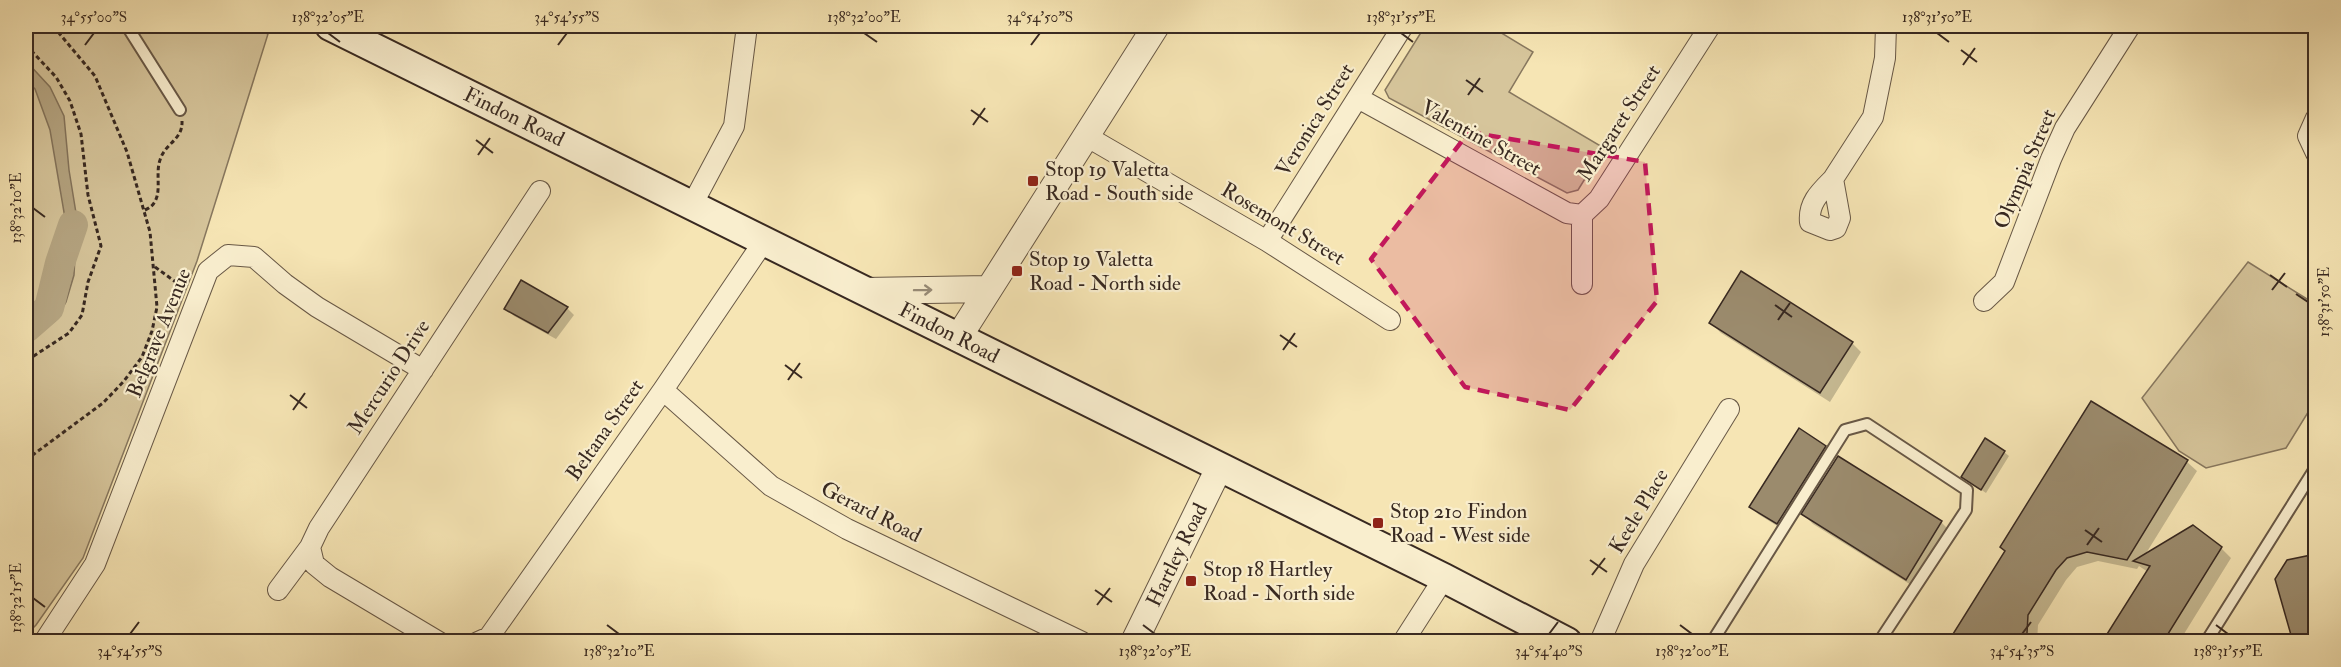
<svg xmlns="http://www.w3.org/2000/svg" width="2341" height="667" viewBox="0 0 2341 667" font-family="'IM FELL Double Pica',serif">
<rect width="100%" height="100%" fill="#f6e5b4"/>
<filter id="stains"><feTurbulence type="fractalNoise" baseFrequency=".00333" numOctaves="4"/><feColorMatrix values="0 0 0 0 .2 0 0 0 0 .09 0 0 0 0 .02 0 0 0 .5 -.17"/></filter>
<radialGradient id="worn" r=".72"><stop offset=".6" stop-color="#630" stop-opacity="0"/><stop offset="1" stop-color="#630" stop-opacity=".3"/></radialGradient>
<!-- green -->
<path fill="#d6c59b" stroke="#87775e" stroke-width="1.5" d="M 26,26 L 251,26 L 268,34 L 197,261 L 83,558 L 36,625 L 26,635 Z
M 1425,26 L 1490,26 L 1533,52 L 1509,92 L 1604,148 L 1578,190 L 1567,193 L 1389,98 L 1385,90 Z
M 2248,262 L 2315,304 L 2315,401 L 2286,448 L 2206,468 L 2179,451 L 2142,398 Z"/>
<!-- water -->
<path fill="#b5a582" stroke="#83735b" stroke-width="1.5" d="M 26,61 L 50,87 L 64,116 L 69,170 L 77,219 L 74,275 L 66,302 L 55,321 L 26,340 L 26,326 L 42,315 L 56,298 L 60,279 L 65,218 L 50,130 L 35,89 L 26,80 Z"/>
<!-- shadow -->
<path fill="#0003" d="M 506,308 L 567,308 L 574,315 L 556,339 L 514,316 Z
M 1711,323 L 1852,343 L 1861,352 L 1830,402 L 1721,333 Z
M 1825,447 L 1833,454 L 1785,531 L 1758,514 L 1751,506 Z
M 2004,452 L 2009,456 L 1986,493 L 1963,477 Z
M 1838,458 L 1941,522 L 1951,532 L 1916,588 L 1813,524 L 1803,514 Z
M 2187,462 L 2197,471 L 2145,555 L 2221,548 L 2231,558 L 2179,642 L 2104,642 L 2148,572 L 2139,566 L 2137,569 L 2098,561 L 2077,567 L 2066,580 L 2038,625 L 2037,642 L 1949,642 Z"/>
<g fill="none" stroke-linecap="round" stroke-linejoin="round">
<!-- river -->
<path stroke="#b5a582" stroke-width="30" d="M 26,328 L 49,308 L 60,263 L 73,225"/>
</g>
<!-- building -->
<path fill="#9b8b6d" stroke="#382921" stroke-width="1.5" d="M 1741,271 L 1853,342 L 1820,393 L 1709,323 Z
M 521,280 L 568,307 L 548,333 L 504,309 Z
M 2091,401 L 2188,460 L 2127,560 L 2087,552 L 2067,558 L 2056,570 L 2028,615 L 2027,633 L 2032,642 L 1948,642 L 2005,551 L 2000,547 Z
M 1799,428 L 1826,446 L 1777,524 L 1749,507 Z
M 1985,438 L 2005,451 L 1981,490 L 1961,477 Z
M 1838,456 L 1942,521 L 1906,580 L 1801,514 Z
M 2193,525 L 2222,547 L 2163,642 L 2102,642 L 2150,566 L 2133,561 Z
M 2316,554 L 2316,642 L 2293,642 L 2275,579 L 2287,560 Z"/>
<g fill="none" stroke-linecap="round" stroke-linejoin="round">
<defs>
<path id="service" d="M 127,26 L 180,110
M 1712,642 L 1845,430 L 1867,424 L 1967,490 L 1966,510 L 1879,642
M 2206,642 L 2316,467"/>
<path id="minor" d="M 1358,98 L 1567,213 L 1582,215
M 2316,118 L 2308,136 L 2316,153
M 1086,136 L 1267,241 L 1390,320
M 1833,179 L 1873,117 L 1885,58 L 1886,26
M 1833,179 L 1840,218 L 1836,228 L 1830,230 L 1810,222 C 1808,203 1820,192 1833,179 Z
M 692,205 L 734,126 L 747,26
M 1267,241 L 1403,26
M 1582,284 L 1582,215 L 1599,199 L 1710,26
M 1984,301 L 2004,282 L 2051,159 L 2065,128 L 2130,26
M 663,390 L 771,486 L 847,529 L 1082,642
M 310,547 L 314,564 L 330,577 L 439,642
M 278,590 L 310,547 L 319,528 L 540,191
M 44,642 L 95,564 L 208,271 L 228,255 L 254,257 L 285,284 L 317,307 L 423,370
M 478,642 L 489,637 L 663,390 L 764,241
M 1403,642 L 1444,578
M 1600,642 L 1634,564 L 1729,409"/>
<path id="tertiary" d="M 864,291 L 989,289
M 958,338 L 1156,26
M 1134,642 L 1219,468"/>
<path id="secondary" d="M 330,26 L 1444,578 L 1567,642"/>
</defs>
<!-- service casing -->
<use href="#service" stroke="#685846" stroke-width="14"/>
<!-- minor casing -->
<use href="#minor" stroke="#685846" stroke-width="22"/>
<!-- tertiary casing -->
<use href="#tertiary" stroke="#685846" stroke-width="28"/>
<!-- secondary casing -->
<use href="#secondary" stroke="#382921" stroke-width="32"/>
<!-- path -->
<path stroke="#382921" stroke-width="3" stroke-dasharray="4.5 3" stroke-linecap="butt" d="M 26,45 L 56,77 L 70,101 L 81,134 L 88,195 L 101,246 L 88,282 L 82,315 L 69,333 L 26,361
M 145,210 C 166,201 154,177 160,160 C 165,143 183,140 182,121
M 155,267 L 184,288
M 26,460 L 103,403 L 124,381 L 142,357 L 152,331 L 157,307 L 150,232 L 127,152 L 95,76 L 53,26"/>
<!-- service -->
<use href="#service" stroke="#f9eece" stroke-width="10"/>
<!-- minor -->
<use href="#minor" stroke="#f9eece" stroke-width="20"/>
<!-- tertiary -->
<use href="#tertiary" stroke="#f9eece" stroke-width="26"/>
<!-- secondary -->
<use href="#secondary" stroke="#f9eece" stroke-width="28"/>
</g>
<!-- one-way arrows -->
<defs><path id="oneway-shaft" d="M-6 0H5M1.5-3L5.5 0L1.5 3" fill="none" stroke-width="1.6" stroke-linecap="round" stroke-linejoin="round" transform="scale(1.5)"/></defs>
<use stroke="#988c78" href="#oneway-shaft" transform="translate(923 290) rotate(-1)"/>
<!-- marked area -->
<path fill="#c2185b" fill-opacity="0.2" stroke="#c2185b" stroke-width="4.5" stroke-dasharray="12 8" stroke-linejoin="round" d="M 1469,132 L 1645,162 L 1657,301 L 1570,410 L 1465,387 L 1371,259 Z"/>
<!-- ticks -->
<path fill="none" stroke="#382921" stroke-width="2" d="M 328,33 L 340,42M 864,33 L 877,42M 1401,33 L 1413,42M 1937,33 L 1949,42M 85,45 L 94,33M 558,45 L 567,33M 1031,45 L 1040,33M 1961,50 L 1977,62M 1963,65 L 1975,48M 1466,80 L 1483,92M 1468,95 L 1480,78M 971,110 L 988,122M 973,125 L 985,108M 476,140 L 493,153M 478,155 L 490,138M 33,208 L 45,217M 2270,275 L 2287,287M 2272,290 L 2285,273M 2296,294 L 2308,302M 1775,305 L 1792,317M 1778,320 L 1790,303M 1280,335 L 1297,347M 1283,350 L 1295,333M 785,365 L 802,378M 788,380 L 800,363M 290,395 L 307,408M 293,410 L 305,393M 2085,530 L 2102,542M 2087,545 L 2099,528M 1590,560 L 1607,572M 1592,575 L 1605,558M 1095,590 L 1112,602M 33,598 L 45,607M 1097,605 L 1110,588M 607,625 L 619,634M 1143,625 L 1155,634M 1680,625 L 1692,634M 2216,625 L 2228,634M 130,634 L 139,622M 1549,634 L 1558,622M 2022,634 L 2031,622"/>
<!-- markers -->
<g fill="#8f2418" stroke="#f9eece" stroke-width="2">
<rect x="1027" y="175" width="12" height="12" rx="3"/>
<rect x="1011" y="265" width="12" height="12" rx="3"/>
<rect x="1372" y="517" width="12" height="12" rx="3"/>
<rect x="1185" y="575" width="12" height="12" rx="3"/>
</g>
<g text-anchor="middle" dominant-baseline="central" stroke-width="4.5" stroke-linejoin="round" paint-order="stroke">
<!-- street labels -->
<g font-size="21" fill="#382921" stroke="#f9eece">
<text transform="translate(514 117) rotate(26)">Findon Road</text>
<text transform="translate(1315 120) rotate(-58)">Veronica Street</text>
<text transform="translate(1619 123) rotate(-57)">Margaret Street</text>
<text transform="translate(1481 138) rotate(29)">Valentine Street</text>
<text transform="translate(2025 169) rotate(-67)">Olympia Street</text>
<text transform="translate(1283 224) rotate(31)">Rosemont Street</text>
<text transform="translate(159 333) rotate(-68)">Belgrave Avenue</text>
<text transform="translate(949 333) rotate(27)">Findon Road</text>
<text transform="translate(389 377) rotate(-57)">Mercurio Drive</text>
<text transform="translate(605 430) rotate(-55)">Beltana Street</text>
<text transform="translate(1639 511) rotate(-59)">Keele Place</text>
<text transform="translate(871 512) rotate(27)">Gerard Road</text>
<text transform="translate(1177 555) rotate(-64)">Hartley Road</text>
</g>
<!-- poi labels -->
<g font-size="21" fill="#382921" stroke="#f9eece" text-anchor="start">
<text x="1045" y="169">Stop 19 Valetta<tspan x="1045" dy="24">Road - South side</tspan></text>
<text x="1029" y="259">Stop 19 Valetta<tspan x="1029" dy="24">Road - North side</tspan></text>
<text x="1390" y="511">Stop 210 Findon<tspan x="1390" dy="24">Road - West side</tspan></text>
<text x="1203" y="569">Stop 18 Hartley<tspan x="1203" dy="24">Road - North side</tspan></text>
</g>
</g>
<!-- margin -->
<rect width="2341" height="667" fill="none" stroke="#f6e5b4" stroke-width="66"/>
<rect x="33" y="33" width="2275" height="601" fill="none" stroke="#382921" stroke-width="2"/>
<g font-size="15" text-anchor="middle" fill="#382921">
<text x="94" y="22">34°55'00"S</text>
<text x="328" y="22">138°32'05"E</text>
<text x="567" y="22">34°54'55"S</text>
<text x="864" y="22">138°32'00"E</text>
<text x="1040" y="22">34°54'50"S</text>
<text x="1401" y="22">138°31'55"E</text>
<text x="1937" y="22">138°31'50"E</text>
<text transform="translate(16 208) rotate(-90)" y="5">138°32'10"E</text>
<text transform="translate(2324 302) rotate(-90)" y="5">138°31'50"E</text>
<text transform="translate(16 598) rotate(-90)" y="5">138°32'15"E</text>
<text x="130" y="656">34°54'55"S</text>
<text x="619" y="656">138°32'10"E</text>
<text x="1155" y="656">138°32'05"E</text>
<text x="1549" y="656">34°54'40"S</text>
<text x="1692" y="656">138°32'00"E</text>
<text x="2022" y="656">34°54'35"S</text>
<text x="2228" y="656">138°31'55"E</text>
</g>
<rect width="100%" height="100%" filter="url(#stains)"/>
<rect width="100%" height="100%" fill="url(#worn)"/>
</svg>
